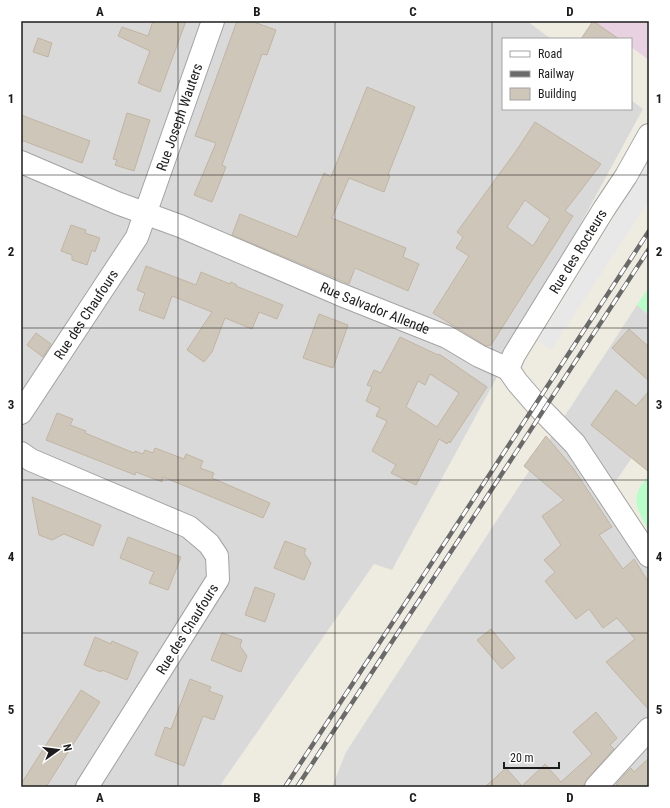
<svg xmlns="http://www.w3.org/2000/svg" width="670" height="808" viewBox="0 0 670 808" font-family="'Roboto Condensed',sans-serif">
<rect width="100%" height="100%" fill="#eeece0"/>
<!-- residential -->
<path fill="#dad9d9" d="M 21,21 L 527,21 L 551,39 L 503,39 L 503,109 L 631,109 L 631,100 L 643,109 L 392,570 L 374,564 L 219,787 L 21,787 Z
M 637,305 L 649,315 L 649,433 L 611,488 L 649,546 L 649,787 L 332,787 L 346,752 Z"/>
<!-- industrial -->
<path fill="#e8d1e0" d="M 592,21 L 649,21 L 649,60 L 631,47 L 631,39 L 619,39 Z"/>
<!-- park -->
<path fill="#b8fec9" d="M 649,287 L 649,315 L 637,305 Z
M 649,475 L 649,532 C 636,506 629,499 649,475 Z"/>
<!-- parking -->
<path fill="#e8e8e8" d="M 649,161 L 649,201 L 551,350 L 538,341 Z"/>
<!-- building -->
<path fill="#cec6b9" stroke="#c1b5a2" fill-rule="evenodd" d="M 153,21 L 186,21 L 160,92 L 138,83 L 150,51 L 118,36 L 122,27 L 148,36 Z
M 237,21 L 251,21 L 276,30 L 267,55 L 262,54 L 222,165 L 226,167 L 212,202 L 194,195 L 216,143 L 195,136 Z
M 593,21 L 619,39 L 581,39 Z
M 38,38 L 52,43 L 48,57 L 33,52 Z
M 367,87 L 415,107 L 388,175 L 390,176 L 384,192 L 349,178 L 332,218 L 406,248 L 403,257 L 419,264 L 408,291 L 355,268 L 349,284 L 232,235 L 240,214 L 297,237 L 324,173 L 331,177 Z
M 127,113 L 150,120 L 134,171 L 115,165 L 117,160 L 113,159 Z
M 21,115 L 90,141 L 82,163 L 21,140 Z
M 535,122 L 601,164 L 565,211 L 573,216 L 491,345 L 486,346 L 433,313 L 469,256 L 456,248 L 463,237 L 457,232 L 516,151 ZM 525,200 L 550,219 L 533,246 L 507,227 Z
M 71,225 L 86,230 L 85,233 L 100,238 L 95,252 L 92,250 L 87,265 L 72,260 L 72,255 L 61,251 Z
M 146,266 L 196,285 L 201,272 L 230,284 L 231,282 L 237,285 L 236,286 L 283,305 L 277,319 L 259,312 L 252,329 L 225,318 L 212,352 L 204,362 L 187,350 L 212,312 L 172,296 L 164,319 L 139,310 L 145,293 L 137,290 Z
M 319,314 L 348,325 L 333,368 L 303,358 Z
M 629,329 L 649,347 L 649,381 L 612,348 Z
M 36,333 L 51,344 L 43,357 L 27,345 Z
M 400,337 L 438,355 L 439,354 L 487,387 L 450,443 L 449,441 L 447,444 L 439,439 L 416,485 L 391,473 L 396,465 L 372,451 L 387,421 L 376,416 L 380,408 L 366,401 L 372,387 L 367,385 L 374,370 L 381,373 ZM 430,374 L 459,393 L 437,427 L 406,407 L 418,381 L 425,385 Z
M 616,390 L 636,406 L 649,391 L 649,472 L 591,425 Z
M 57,413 L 73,419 L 70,425 L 86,431 L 85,433 L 134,453 L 135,451 L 143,454 L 145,450 L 153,453 L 155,448 L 184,459 L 186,454 L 203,461 L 200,468 L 214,473 L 212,478 L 270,503 L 263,518 L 163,477 L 162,482 L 136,472 L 135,475 L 46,440 Z
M 546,436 L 573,468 L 612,527 L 599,535 L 623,569 L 634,559 L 649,583 L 649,710 L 606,662 L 635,639 L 617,618 L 603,628 L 589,609 L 576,619 L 545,581 L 555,572 L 544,560 L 561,545 L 542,516 L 564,500 L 524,466 Z
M 32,497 L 101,525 L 93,546 L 64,534 L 52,540 L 39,535 Z
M 128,537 L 181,557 L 168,590 L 149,583 L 154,572 L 120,558 Z
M 285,541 L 306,549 L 304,553 L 311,563 L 304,580 L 274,568 Z
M 255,587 L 275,594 L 265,622 L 245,615 Z
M 491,629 L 515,658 L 502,669 L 477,640 Z
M 222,633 L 242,640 L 240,646 L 247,656 L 241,672 L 211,660 Z
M 95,637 L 111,644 L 112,641 L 138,652 L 127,680 L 102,670 L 101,672 L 84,665 Z
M 190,679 L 211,687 L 209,691 L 223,696 L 214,720 L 203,716 L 184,766 L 155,755 L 165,727 L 171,729 Z
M 81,690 L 100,702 L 46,787 L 21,787 L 21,784 Z
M 596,712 L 617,738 L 610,745 L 614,749 L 587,779 L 584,785 L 581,787 L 485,787 L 506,768 L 522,786 L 545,764 L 561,782 L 592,754 L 573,732 Z
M 649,758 L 649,787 L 618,787 L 616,784 L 631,768 L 634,772 Z"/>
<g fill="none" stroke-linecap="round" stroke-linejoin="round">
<defs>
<g id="minor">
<path id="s1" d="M 21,162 L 117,203 L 180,226 L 339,294 L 447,337 L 479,356 L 508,369 L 517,382 L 536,404 L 575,444 L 649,556"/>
<path id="s2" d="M 508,369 L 514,355 L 604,209 L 626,176 L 649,135"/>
<path id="s3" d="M 21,413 L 137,237 L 213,21"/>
<path d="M 21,453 L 31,460 L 189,527 L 209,544 L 217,556 L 218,579 L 87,787"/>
<path d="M 596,787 L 649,729"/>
</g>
</defs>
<!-- minor casing -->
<use href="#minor" stroke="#a3a3a3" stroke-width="24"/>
<!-- minor -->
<use href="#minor" stroke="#fff" stroke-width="22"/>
<defs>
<path id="rail" d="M 285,787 L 649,231
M 297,787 L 649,249"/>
</defs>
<!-- rail casing -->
<use href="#rail" stroke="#6a6a6a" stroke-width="4.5"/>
<!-- rail -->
<use href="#rail" stroke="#fff" stroke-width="3" stroke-dasharray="9" stroke-linecap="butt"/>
</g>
<!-- grid -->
<path fill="none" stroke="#1c1c1c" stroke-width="1" stroke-opacity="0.55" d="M 178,21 L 178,787M 335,21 L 335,787M 492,21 L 492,787M 21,175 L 649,175M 21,328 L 649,328M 21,480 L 649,480M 21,633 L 649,633"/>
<g text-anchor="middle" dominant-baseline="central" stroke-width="3" stroke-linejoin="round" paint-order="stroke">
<!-- street labels -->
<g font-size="14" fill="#1c1c1c" stroke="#fff">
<text stroke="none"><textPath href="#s3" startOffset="338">Rue Joseph Wauters</textPath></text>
<text stroke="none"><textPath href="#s2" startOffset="137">Rue des Rocteurs</textPath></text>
<text stroke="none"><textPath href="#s1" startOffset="383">Rue Salvador Allende</textPath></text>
<text stroke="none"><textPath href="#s3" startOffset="118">Rue des Chaufours</textPath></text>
<text transform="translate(187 629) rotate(-58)">Rue des Chaufours</text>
</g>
</g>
<!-- border -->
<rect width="670" height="808" fill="none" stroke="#ffffff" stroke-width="44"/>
<!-- legend -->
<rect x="502" y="38" width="130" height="72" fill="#ffffff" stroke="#a4a4a4"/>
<rect x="510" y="51" width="20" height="6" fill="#ffffff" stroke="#a4a4a4"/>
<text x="538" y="58" font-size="12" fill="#1c1c1c">Road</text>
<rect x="510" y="71" width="20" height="6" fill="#6a6a6a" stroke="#a4a4a4"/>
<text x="538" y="78" font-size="12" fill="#1c1c1c">Railway</text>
<rect x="510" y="88" width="20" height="12" fill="#cec6b9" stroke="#a4a4a4"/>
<text x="538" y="98" font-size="12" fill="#1c1c1c">Building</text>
<!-- north arrow -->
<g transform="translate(58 750) rotate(76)" stroke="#ffffff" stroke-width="3" paint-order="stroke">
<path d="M0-3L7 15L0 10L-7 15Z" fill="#1c1c1c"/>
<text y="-6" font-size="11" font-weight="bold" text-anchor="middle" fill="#1c1c1c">N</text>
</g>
<!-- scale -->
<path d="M504 762v6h55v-6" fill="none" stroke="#1c1c1c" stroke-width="2"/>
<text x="510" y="762" font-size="12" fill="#1c1c1c" stroke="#ffffff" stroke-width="3" paint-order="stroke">20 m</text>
<rect x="22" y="22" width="626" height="764" fill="none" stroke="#1c1c1c" stroke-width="1.5"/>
<g font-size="13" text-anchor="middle" font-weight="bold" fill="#1c1c1c">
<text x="100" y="16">A</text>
<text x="257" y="16">B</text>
<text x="413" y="16">C</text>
<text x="570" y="16">D</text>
<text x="11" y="103">1</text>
<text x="659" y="103">1</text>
<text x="11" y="256">2</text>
<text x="659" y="256">2</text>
<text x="11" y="409">3</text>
<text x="659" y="409">3</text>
<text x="11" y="561">4</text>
<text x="659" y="561">4</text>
<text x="11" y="714">5</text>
<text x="659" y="714">5</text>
<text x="100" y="802">A</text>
<text x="257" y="802">B</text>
<text x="413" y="802">C</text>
<text x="570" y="802">D</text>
</g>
</svg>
